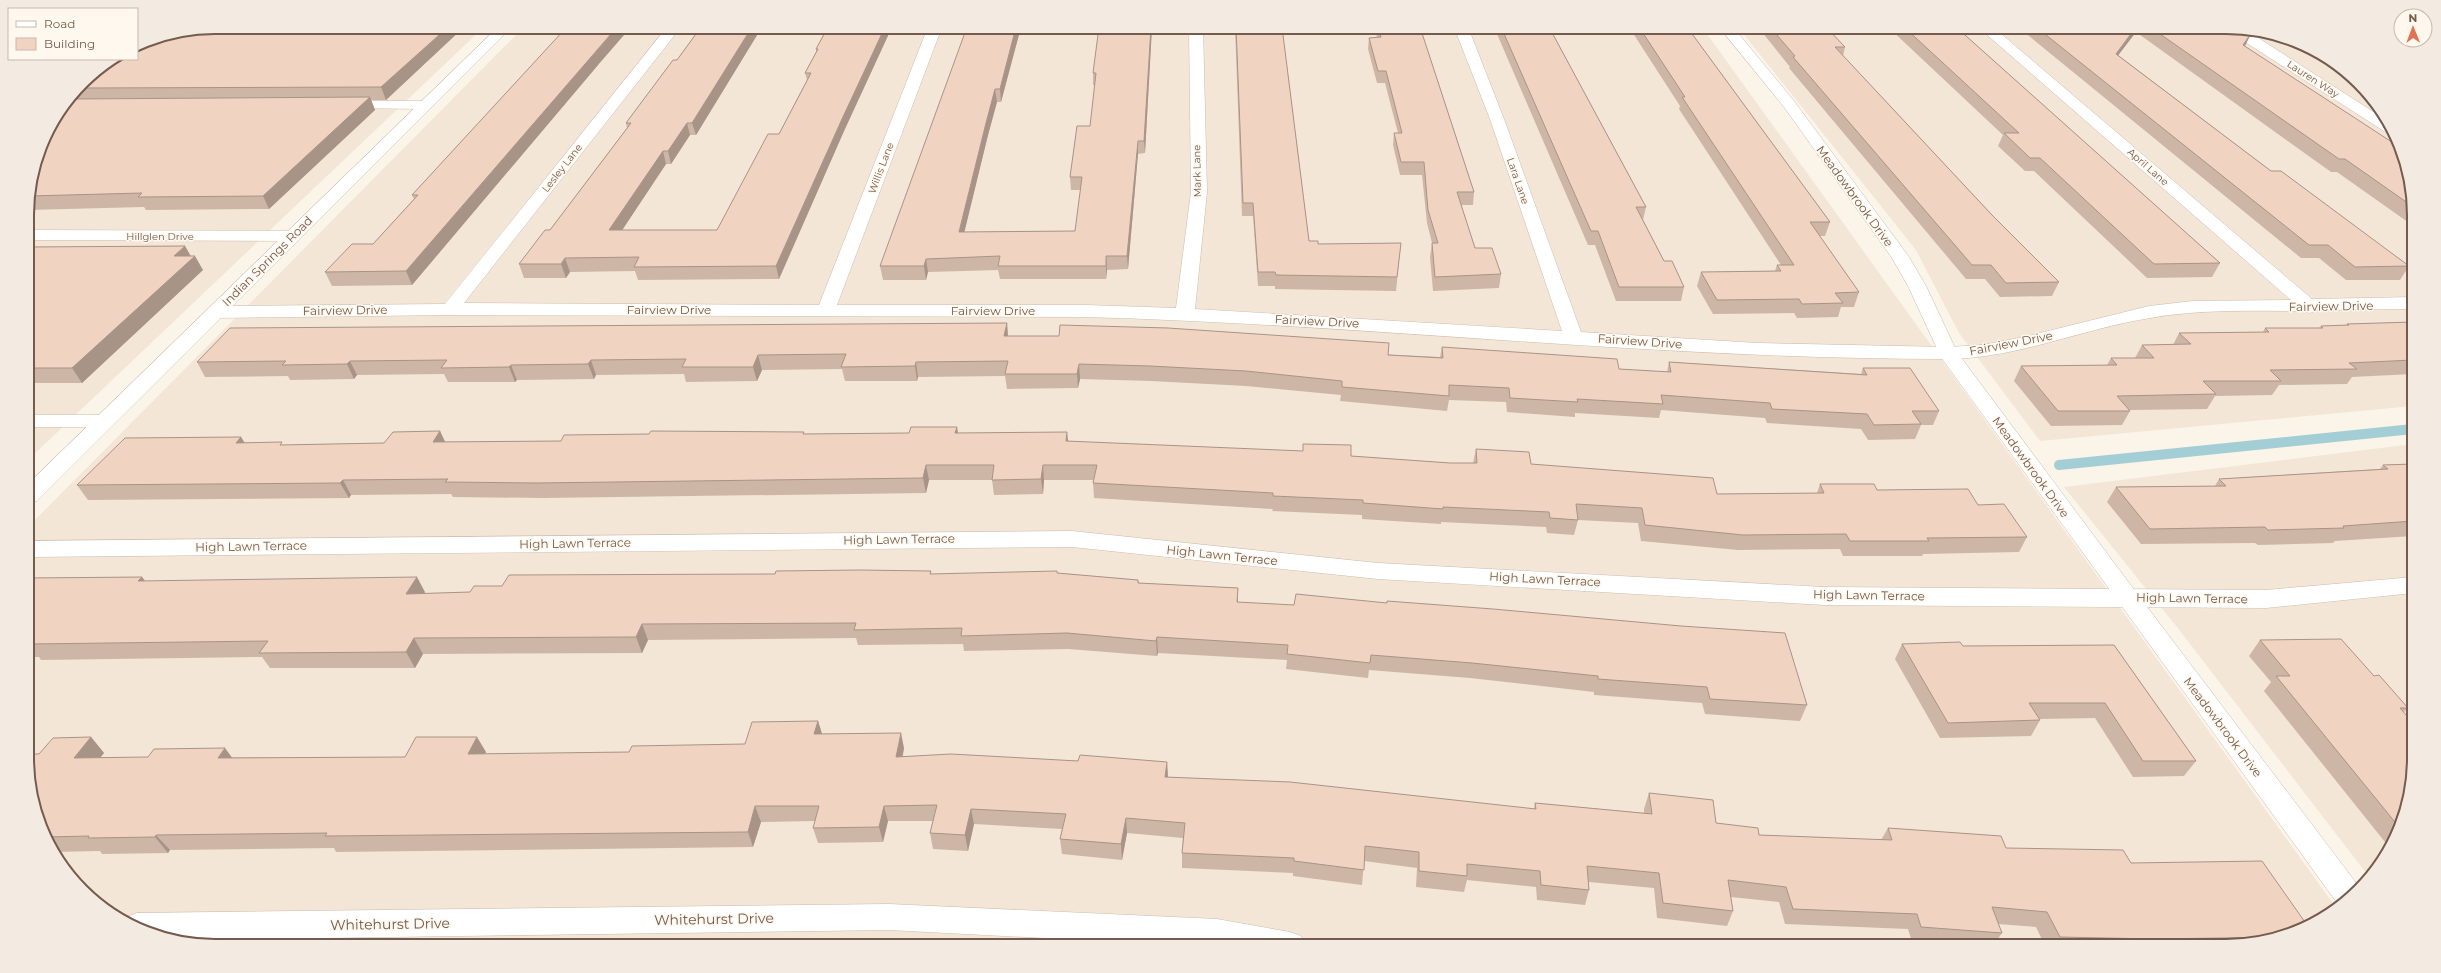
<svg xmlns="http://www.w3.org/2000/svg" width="2441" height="973" viewBox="0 0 2441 973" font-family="Montserrat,sans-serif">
<rect width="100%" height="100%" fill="#fbf4e8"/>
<!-- residential -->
<path fill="#f3e6d6" d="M 215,27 L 484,27 L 29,459 L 27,202 L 137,59 Z
M 524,27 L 1702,27 L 2337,909 L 2287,936 L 2238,946 L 215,946 L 154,936 L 110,914 L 74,882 L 46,841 L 31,794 L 29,526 Z
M 1738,27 L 2226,27 L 2287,37 L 2340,66 L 2375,100 L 2400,143 L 2412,190 L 2413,406 L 2040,441 L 1959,333 L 1916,250 Z
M 2413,444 L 2414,758 L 2404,819 L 2375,872 L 2370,878 L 2177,627 L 2064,487 Z"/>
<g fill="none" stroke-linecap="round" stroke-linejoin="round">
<!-- stream -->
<path stroke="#a4ced6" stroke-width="10" d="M 2059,465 L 2413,429"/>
<defs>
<path id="minor" d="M 667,27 L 681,27 L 464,303 L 819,305 L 928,27 L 942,27 L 837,305 L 1086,305 L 1176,308 L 1191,192 L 1189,27 L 1203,27 L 1207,192 L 1195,309 L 1562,331 L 1490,119 L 1454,27 L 1468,27 L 1504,119 L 1581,332 L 1757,343 L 1948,347 L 1982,345 L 2024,337 L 2149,306 L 2193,301 L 2291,300 L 1978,27 L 1993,27 L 2312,299 L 2413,297 L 2413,309 L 2317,310 L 2310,313 L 2303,311 C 2252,311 2200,309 2150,318 C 2081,329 2016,359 1945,359 C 1658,359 1373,325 1086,317 L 450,315 L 216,318 L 209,316 L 207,312 L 209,308 L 216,306 L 445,304 Z
M 2227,27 L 2246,30 L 2386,120 L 2394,134 L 2387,133 L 2228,31 Z
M 343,101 L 426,101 L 433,105 L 426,109 L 338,108 L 336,105 L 338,102 Z
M 28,230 L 292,231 L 298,232 L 301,236 L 298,240 L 292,241 L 28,240 Z
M 29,415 L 105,415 L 112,417 L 115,421 L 112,425 L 105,427 L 29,427 Z
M 1072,531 L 1378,563 L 1824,587 L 2266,590 L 2413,577 L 2414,593 L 2266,608 L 1824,605 L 1378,579 L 1072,547 L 29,557 L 29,541 Z
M 889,904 L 1217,919 L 1290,932 L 1301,936 L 1305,946 L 1198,946 L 889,930 L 179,940 L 154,936 L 124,921 L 126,917 L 137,913 Z"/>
<path id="tertiary" d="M 498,27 L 512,27 L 37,501 L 29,503 L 29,483 Z
M 1719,27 L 1733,27 L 1794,101 L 1909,257 L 1926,286 L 1957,352 L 2135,591 L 2360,888 L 2340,907 L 1941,357 L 1908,286 L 1892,258 L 1784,107 Z"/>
</defs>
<!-- minor casing -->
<use href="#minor" stroke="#cdbcae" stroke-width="1"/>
<!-- tertiary casing -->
<use href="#tertiary" stroke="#cdbcae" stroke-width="1"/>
<!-- minor -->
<use href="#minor" fill="#fff" fill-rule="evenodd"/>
<!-- tertiary -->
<use href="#tertiary" fill="#fff" fill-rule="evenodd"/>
</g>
<!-- wall -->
<path fill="#ceb6a6" d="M 215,27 L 464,27 L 386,100 L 371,100 L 375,110 L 269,209 L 146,210 L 144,207 L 27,210 L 27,202 L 46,132 L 91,74 Z
M 562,27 L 598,65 L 412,285 L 332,286 L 325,272 L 373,244 L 414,199 L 412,195 L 560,35 L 559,30 Z
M 701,27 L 762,27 L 696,135 L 690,135 L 671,164 L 666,164 L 622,230 L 717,230 L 779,134 L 807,80 L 805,73 L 816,52 L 816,49 L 828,27 L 892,27 L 844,131 L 779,279 L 638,280 L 635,271 L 570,272 L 566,278 L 524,278 L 519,264 L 550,230 L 627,128 L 626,123 L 677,60 Z
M 1021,27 L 1001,102 L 997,102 L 988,135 L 964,232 L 1075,231 L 1081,190 L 1071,190 L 1070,177 L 1090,126 L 1095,85 L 1093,85 L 1093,73 L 1152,27 L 1145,153 L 1138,154 L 1128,269 L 1107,270 L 1106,279 L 1000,279 L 998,270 L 928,272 L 926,280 L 883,280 L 880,266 Z
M 1235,27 L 1282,27 L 1309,241 L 1318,244 L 1401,243 L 1396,291 L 1275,289 L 1275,286 L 1258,286 L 1253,216 L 1242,216 Z
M 1374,27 L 1420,27 L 1474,192 L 1473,205 L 1461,205 L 1475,248 L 1501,274 L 1499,288 L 1433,291 L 1430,257 L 1432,243 L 1427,223 L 1422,175 L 1400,175 L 1393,145 L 1394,133 L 1398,133 L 1385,83 L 1377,83 L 1368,49 L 1369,38 L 1377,37 Z
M 1494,27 L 1549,27 L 1646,207 L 1643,220 L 1664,261 L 1684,287 L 1681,301 L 1616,301 L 1595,245 L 1588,245 Z
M 1629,27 L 1687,27 L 1830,222 L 1825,236 L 1819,236 L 1859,292 L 1854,307 L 1841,307 L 1838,317 L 1797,318 L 1794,313 L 1713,314 L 1697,286 L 1701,272 L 1775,271 L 1777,265 L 1781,265 L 1679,109 L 1680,106 Z
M 1758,27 L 1826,27 L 1845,47 L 1843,56 L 1992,215 L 2059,282 L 2052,296 L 2000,297 L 1985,279 L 1966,279 L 1789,68 L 1790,67 Z
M 1888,27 L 1956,27 L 2220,263 L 2212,277 L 2147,278 L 2034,171 L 2025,171 L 1998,146 L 2003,135 Z
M 2018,27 L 2226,27 L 2246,44 L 2245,46 L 2412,190 L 2412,225 L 2337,172 L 2331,172 L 2136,32 L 2118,55 L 2271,171 L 2409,266 L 2400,280 L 2346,280 L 2319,258 L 2301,258 Z
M 2285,37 L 2340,66 L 2354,79 Z
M 185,246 L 191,256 L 203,270 L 82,383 L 28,383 L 28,247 Z
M 2413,322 L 2413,374 L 2352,377 L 2347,384 L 2279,385 L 2272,395 L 2215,396 L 2207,409 L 2130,410 L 2130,411 L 2122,425 L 2051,426 L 2014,381 L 2021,366 L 2107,365 L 2111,358 L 2135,358 L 2142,345 L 2173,345 L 2179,333 L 2263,332 L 2265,328 L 2319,328 L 2321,326 L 2346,325 L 2347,324 Z
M 1007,323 L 1008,336 L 1440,357 L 1442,347 L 1619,369 L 1667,372 L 1669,362 L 1861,374 L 1863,368 L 1939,411 L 1933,425 L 1921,425 L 1915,439 L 1868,440 L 1861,429 L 1767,423 L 1765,418 L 1661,410 L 1659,418 L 1575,413 L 1575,417 L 1507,412 L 1506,402 L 1449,400 L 1447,411 L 1340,401 L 1341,395 L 1246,386 L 1151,381 L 1080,379 L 1078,388 L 1007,389 L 1005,376 L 918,377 L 917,381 L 845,381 L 842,369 L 762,370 L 757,381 L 686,382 L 684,374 L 596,375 L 594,379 L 517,380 L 515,382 L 448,382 L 444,374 L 357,375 L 354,379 L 290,380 L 288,376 L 205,377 L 197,362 Z
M 957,427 L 958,433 L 1068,441 L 1351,456 L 1450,463 L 1473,463 L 1476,449 L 1531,464 L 1717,494 L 1817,493 L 1820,484 L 1877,490 L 1978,505 L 2027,537 L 2019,552 L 1923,554 L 1922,556 L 1843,556 L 1840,549 L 1738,550 L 1641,541 L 1638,523 L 1578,520 L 1574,535 L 1547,533 L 1546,527 L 1441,522 L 1441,524 L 1362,519 L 1362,515 L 1272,511 L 1273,509 L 1094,498 L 1093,483 L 1094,480 L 1044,480 L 1043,494 L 994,495 L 992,480 L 929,480 L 926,493 L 543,498 L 453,497 L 451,494 L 351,495 L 349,498 L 88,500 L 77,485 L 241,437 L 245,443 L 283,445 L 384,443 L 440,431 L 445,442 L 561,441 L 804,434 L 909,433 Z
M 2413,464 L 2413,536 L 2335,541 L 2333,543 L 2258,545 L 2255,543 L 2141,544 L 2107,502 L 2116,487 L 2215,486 L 2219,479 L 2380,469 L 2383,465 Z
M 931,571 L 931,574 L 1057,573 L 1138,580 L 1139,583 L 1238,588 L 1238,602 L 1807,705 L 1800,721 L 1705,714 L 1702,703 L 1594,695 L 1594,692 L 1470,678 L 1369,670 L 1368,678 L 1286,669 L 1287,660 L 1158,653 L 1157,656 L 1068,649 L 964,651 L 963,644 L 858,645 L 856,638 L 648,640 L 642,653 L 423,654 L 415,668 L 270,668 L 262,657 L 41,660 L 39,657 L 30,657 L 29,578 L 142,577 L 145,581 L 425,592 L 424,594 L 470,592 L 502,586 L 775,574 Z
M 2260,640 L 2374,676 L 2408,708 L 2404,712 L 2404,819 L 2389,847 L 2264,691 L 2271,682 L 2249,656 Z
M 1902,644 L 1963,646 L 2114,645 L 2196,761 L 2184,776 L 2133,777 L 2095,718 L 2040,719 L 2040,720 L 2031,736 L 1940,738 L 1895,659 Z
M 818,721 L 822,734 L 904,748 L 903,756 L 1078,761 L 1167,762 L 1168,777 L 1534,809 L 1535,803 L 1644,813 L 1644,809 L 1649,793 L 1716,823 L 1759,835 L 1881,840 L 1888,828 L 2006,848 L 2131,863 L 2287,936 L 2238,946 L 2045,946 L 2036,927 L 1998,924 L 2002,933 L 1993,946 L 1959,946 L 1912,942 L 1908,929 L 1785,924 L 1779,902 L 1731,897 L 1733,911 L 1727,926 L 1657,918 L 1654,888 L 1589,882 L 1589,890 L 1585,905 L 1537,900 L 1536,887 L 1467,880 L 1464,892 L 1416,887 L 1417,868 L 1364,861 L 1362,885 L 1293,876 L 1293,873 L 1182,868 L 1182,853 L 1183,838 L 1127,833 L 1122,860 L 1062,854 L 1060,839 L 1062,829 L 974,824 L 968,851 L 933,849 L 930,833 L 933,821 L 888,821 L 883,842 L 818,843 L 813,828 L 815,821 L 761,822 L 753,847 L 336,852 L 334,848 L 170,850 L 168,853 L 102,854 L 100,851 L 54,852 L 46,841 L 31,794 L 39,754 L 91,737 L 104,753 L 100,758 L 405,757 L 486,752 L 485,754 L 629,752 L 745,744 Z"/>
<!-- shaded-wall -->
<path fill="#a89487" d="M 448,27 L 464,27 L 386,100 L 381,87 Z
M 617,27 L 631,27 L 598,65 L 412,285 L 406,271 Z
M 752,27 L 762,27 L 696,135 L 692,123 Z
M 885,27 L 892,27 L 844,131 L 779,279 L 776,266 L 842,119 Z
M 1016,27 L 1021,27 L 1001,102 L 1000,89 Z
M 1151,27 L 1152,27 L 1145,153 L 1144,141 Z
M 2136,27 L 2138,27 L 2136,32 L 2110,66 L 2116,54 Z
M 2252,32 L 2246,44 L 2237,57 L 2243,45 Z
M 995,89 L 997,102 L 988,135 L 961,246 L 959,232 L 986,123 Z
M 370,97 L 375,110 L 269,209 L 263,196 Z
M 687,123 L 690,135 L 671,164 L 668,151 Z
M 1138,141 L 1138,154 L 1128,269 L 1127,256 Z
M 663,151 L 666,164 L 613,244 L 609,230 Z
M 185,246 L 192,259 L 195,256 L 203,270 L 82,383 L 72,368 L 174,256 Z
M 1106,256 L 1107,270 L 1106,279 Z
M 565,258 L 570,272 L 566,278 L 561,264 Z
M 926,259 L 928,272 L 926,280 L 924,266 Z
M 1007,323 L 1008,338 L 1004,336 Z
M 758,355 L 762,370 L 757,381 L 753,367 Z
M 591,360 L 596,375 L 594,379 L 588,364 Z
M 350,361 L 357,375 L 354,379 L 347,364 Z
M 916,362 L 918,377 L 917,381 L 915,366 Z
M 1079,364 L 1080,379 L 1078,388 L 1077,374 Z
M 511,365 L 517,380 L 515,382 L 509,367 Z
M 957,427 L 959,441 L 955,433 Z
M 440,431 L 447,446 L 433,442 Z
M 1067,432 L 1069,447 L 1066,441 Z
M 241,437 L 250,452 L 236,443 Z
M 926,465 L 929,480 L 926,493 L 923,478 Z
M 1043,465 L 1044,480 L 1043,494 L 1041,479 Z
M 343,480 L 351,495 L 349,498 L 340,483 Z
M 142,577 L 153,592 L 138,581 Z
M 417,577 L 425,592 L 415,609 L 406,594 Z
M 1238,588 L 1238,603 L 1237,602 Z
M 642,624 L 648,640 L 642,653 L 636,637 Z
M 1157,637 L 1158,653 L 1157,656 L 1156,641 Z
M 414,638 L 423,654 L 415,668 L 406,652 Z
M 818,721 L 823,737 L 814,734 Z
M 901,733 L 904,748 L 899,772 L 896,757 Z
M 91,737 L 104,753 L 88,773 L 74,758 Z
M 477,737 L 486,752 L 477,770 L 468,754 Z
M 225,748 L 236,763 L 218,758 Z
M 1167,762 L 1168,778 L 1165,777 Z
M 755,806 L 761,822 L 753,847 L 748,832 Z
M 884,806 L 888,821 L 883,842 L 879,827 Z
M 971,809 L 974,824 L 968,851 L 965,835 Z
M 1126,818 L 1127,833 L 1122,860 L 1121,844 Z
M 156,835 L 170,850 L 168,853 L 155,837 Z"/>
<!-- building -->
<path fill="#f0d4c1" stroke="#a89487" d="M 215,27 L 448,27 L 381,87 L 80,88 L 91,74 L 115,59 L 137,59 L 137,45 L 143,41 Z
M 562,27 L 617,27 L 406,271 L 325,272 L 352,244 L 373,244 L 418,195 L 412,195 L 564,30 L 559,30 Z
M 701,27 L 752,27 L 692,123 L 687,123 L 668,151 L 663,151 L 609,230 L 717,230 L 768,134 L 779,134 L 811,73 L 805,73 L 818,49 L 816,49 L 828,27 L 885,27 L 842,119 L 776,266 L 634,267 L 639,257 L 565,258 L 561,264 L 519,264 L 545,230 L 550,230 L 631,123 L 626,123 L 673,60 L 677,60 Z
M 967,27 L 1016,27 L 1000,89 L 995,89 L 986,123 L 959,232 L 1075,231 L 1082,177 L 1070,177 L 1077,126 L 1090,126 L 1096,73 L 1093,73 L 1099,27 L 1151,27 L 1144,141 L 1138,141 L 1127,256 L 1106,256 L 1106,266 L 998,266 L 1000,256 L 926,259 L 924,266 L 880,266 Z
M 1236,27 L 1282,27 L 1309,241 L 1318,241 L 1318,244 L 1401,243 L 1397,277 L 1276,275 L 1275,272 L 1258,272 L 1253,203 L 1243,203 Z
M 1378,27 L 1420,27 L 1474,192 L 1457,192 L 1475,248 L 1492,248 L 1501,274 L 1435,277 L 1432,243 L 1438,243 L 1428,210 L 1424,162 L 1401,162 L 1394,133 L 1402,133 L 1386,71 L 1378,71 L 1369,38 L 1381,37 Z
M 1501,27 L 1549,27 L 1646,207 L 1636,207 L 1664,261 L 1672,261 L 1684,287 L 1619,287 L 1598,231 L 1591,231 Z
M 1639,27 L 1687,27 L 1830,222 L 1810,222 L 1859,292 L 1835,293 L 1843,303 L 1802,304 L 1799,299 L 1717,300 L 1701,272 L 1781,271 L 1777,265 L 1794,265 L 1682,97 L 1685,97 Z
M 1770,27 L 1826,27 L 1845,47 L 1835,47 L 1992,215 L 2059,282 L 2006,283 L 1991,265 L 1972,265 L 1793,57 L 1795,56 Z
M 1904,27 L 1956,27 L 2220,263 L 2154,264 L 2040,158 L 2030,158 L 2004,133 L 2019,133 Z
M 2036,27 L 2136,27 L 2116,54 L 2271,171 L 2281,171 L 2409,266 L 2355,267 L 2328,245 L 2309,245 Z
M 2150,27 L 2226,27 L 2249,31 L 2252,32 L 2243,45 L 2401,148 L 2412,190 L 2412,206 L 2345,159 L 2339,159 Z
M 370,97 L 263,196 L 138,197 L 142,193 L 29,196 L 46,132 L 72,99 Z
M 185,246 L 174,256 L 195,256 L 72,368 L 28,368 L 28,247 Z
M 2413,322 L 2413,360 L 2349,363 L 2357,369 L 2270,370 L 2281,381 L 2203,381 L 2216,394 L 2117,396 L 2130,411 L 2058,411 L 2021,366 L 2117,365 L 2111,358 L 2154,358 L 2142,345 L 2191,344 L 2179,333 L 2269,332 L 2265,328 L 2323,328 L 2321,326 L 2349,325 L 2347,324 Z
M 1007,323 L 1004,336 L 1059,336 L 1060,325 L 1168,328 L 1389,343 L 1388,355 L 1443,358 L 1442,347 L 1617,359 L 1619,369 L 1671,372 L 1669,362 L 1867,375 L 1863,368 L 1910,368 L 1939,411 L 1912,411 L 1921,424 L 1874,425 L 1867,414 L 1772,409 L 1770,403 L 1661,395 L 1663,404 L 1577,399 L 1578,402 L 1510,398 L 1509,388 L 1449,385 L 1449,396 L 1342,387 L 1342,381 L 1246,371 L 1150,366 L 1079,364 L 1077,374 L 1005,374 L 1008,361 L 916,362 L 915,366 L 841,367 L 846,354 L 758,355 L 753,367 L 682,367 L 686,359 L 591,360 L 588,364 L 511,365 L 509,367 L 441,368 L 447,360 L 350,361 L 347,364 L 282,365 L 286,361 L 197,362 L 230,328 Z
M 911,427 L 957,427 L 955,433 L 1067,432 L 1066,441 L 1303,451 L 1303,444 L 1351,445 L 1351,456 L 1450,463 L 1477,463 L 1476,449 L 1529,452 L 1531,464 L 1713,478 L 1717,494 L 1824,493 L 1820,484 L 1874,484 L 1877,490 L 1968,489 L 1978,505 L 2004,504 L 2027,537 L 1927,538 L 1929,541 L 1850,541 L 1846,534 L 1743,535 L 1645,525 L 1642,508 L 1576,504 L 1578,520 L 1550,518 L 1549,512 L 1443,507 L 1443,509 L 1363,503 L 1363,500 L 1273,496 L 1273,493 L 1093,483 L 1097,465 L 1043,465 L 1041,479 L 992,480 L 994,465 L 926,465 L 923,478 L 537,483 L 445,482 L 448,479 L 343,480 L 340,483 L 77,485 L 125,438 L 241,437 L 236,443 L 282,442 L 280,445 L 384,443 L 393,432 L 440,431 L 433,442 L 561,441 L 564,435 L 649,434 L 651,431 L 804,432 L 803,434 L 909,433 Z
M 2413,464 L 2413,521 L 2343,526 L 2344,528 L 2268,530 L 2265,527 L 2150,529 L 2116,487 L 2226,486 L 2219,479 L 2388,469 L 2383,465 Z
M 859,570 L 931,571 L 930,574 L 1057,571 L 1057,573 L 1138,580 L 1138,583 L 1238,588 L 1237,602 L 1294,605 L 1296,594 L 1387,603 L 1387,601 L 1493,609 L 1681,626 L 1785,633 L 1807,705 L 1710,699 L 1707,687 L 1598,679 L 1598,676 L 1472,663 L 1371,655 L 1370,663 L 1287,654 L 1288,645 L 1157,637 L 1156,641 L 1067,633 L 961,636 L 962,628 L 854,630 L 856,623 L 642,624 L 636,637 L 414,638 L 406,652 L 259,653 L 268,641 L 30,644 L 30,643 L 31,641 L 30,641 L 29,578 L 142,577 L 138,581 L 417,577 L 406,594 L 470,592 L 474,586 L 502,586 L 509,575 L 775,574 L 776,571 Z
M 2341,639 L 2374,676 L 2379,675 L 2408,708 L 2400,708 L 2414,724 L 2414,758 L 2404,819 L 2399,827 L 2276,676 L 2290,676 L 2260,640 Z
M 1960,642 L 1963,646 L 2114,645 L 2196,761 L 2143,761 L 2105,703 L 2029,703 L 2040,720 L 1948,723 L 1902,644 Z
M 818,721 L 814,734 L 901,733 L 896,757 L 951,754 L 1078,761 L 1080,755 L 1167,762 L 1165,777 L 1290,782 L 1536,809 L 1535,803 L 1652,814 L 1649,793 L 1713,800 L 1716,823 L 1758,828 L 1759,835 L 1892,840 L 1888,828 L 2001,836 L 2006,848 L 2123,850 L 2131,863 L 2262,861 L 2307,925 L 2287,936 L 2282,937 L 2155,939 L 2060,937 L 2047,912 L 1992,907 L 2002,933 L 1921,927 L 1917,914 L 1793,909 L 1786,887 L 1728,880 L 1733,911 L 1663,903 L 1659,873 L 1587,866 L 1589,890 L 1541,885 L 1540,871 L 1467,864 L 1467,876 L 1419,871 L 1419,852 L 1365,846 L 1364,870 L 1294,861 L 1294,858 L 1182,853 L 1185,823 L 1126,818 L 1121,844 L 1060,839 L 1066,814 L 971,809 L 965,835 L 930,833 L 937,805 L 884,806 L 879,827 L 813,828 L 819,806 L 755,806 L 748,832 L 325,836 L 327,833 L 156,835 L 155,837 L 88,838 L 89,836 L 45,837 L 31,794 L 30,754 L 39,754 L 53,738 L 91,737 L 74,758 L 148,757 L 154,749 L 225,748 L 218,758 L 405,757 L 416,737 L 477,737 L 468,754 L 629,752 L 632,746 L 745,744 L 752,722 Z"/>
<g text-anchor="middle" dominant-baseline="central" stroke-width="3" stroke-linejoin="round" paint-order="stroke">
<!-- far-street labels -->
<g font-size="10" fill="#745b4d" stroke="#fef8ee">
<text transform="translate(2313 79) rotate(33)">Lauren Way</text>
<text transform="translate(2148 167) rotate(41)">April Lane</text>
<text transform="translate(562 168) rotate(-52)">Lesley Lane</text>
<text transform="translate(881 168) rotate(-69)">Willis Lane</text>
<text transform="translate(1197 171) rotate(-91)">Mark Lane</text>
<text transform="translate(1518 181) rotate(71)">Lara Lane</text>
<text x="160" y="236">Hillglen Drive</text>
</g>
<!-- street labels -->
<g font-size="12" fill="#745b4d" stroke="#fef8ee">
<text transform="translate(1855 196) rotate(54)">Meadowbrook Drive</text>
<text transform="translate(267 261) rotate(-45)">Indian Springs Road</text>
<text transform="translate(2331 306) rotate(-1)">Fairview Drive</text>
<text x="669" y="309">Fairview Drive</text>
<text transform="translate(345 310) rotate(-1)">Fairview Drive</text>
<text x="993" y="310">Fairview Drive</text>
<text transform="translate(1317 321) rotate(3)">Fairview Drive</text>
<text transform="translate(1640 341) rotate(4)">Fairview Drive</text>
<text transform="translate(2011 343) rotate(-11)">Fairview Drive</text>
<text transform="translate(2031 467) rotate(54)">Meadowbrook Drive</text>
<text transform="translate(899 539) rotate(-1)">High Lawn Terrace</text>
<text transform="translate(575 543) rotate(-1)">High Lawn Terrace</text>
<text transform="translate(251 546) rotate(-1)">High Lawn Terrace</text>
<text transform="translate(1222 555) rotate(6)">High Lawn Terrace</text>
<text transform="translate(1545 579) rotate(3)">High Lawn Terrace</text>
<text transform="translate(1869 595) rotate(1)">High Lawn Terrace</text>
<text transform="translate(2192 598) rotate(1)">High Lawn Terrace</text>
<text transform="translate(2223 727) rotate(53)">Meadowbrook Drive</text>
</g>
<!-- near-street labels -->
<g font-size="14" fill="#745b4d" stroke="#fef8ee">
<text transform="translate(714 919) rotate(-1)">Whitehurst Drive</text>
<text transform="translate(390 924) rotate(-1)">Whitehurst Drive</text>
</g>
</g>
<!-- crop -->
<path d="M0 0H2441V973H0ZM215 34H2226A181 181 0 0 1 2407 215V758A181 181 0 0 1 2226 939H215A181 181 0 0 1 34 758V215A181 181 0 0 1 215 34Z" fill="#f3ebe1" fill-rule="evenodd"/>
<path fill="none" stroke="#745b4d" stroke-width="2" d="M215 34H2226A181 181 0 0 1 2407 215V758A181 181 0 0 1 2226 939H215A181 181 0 0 1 34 758V215A181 181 0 0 1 215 34Z"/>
<!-- legend -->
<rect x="8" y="8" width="130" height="52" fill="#fef8ee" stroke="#c7b9ae"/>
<rect x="16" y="21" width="20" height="6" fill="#ffffff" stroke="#c7b9ae"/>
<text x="44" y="28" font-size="12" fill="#745b4d">Road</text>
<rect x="16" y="38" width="20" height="12" fill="#f0d4c1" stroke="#c7b9ae"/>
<text x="44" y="48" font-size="12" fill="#745b4d">Building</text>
<!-- north arrow -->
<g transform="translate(2413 28) rotate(359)"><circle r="19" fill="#fef8ee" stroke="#c7b9ae"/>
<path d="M0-3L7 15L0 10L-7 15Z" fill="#df7453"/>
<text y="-6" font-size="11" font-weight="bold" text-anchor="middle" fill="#745b4d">N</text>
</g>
</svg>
